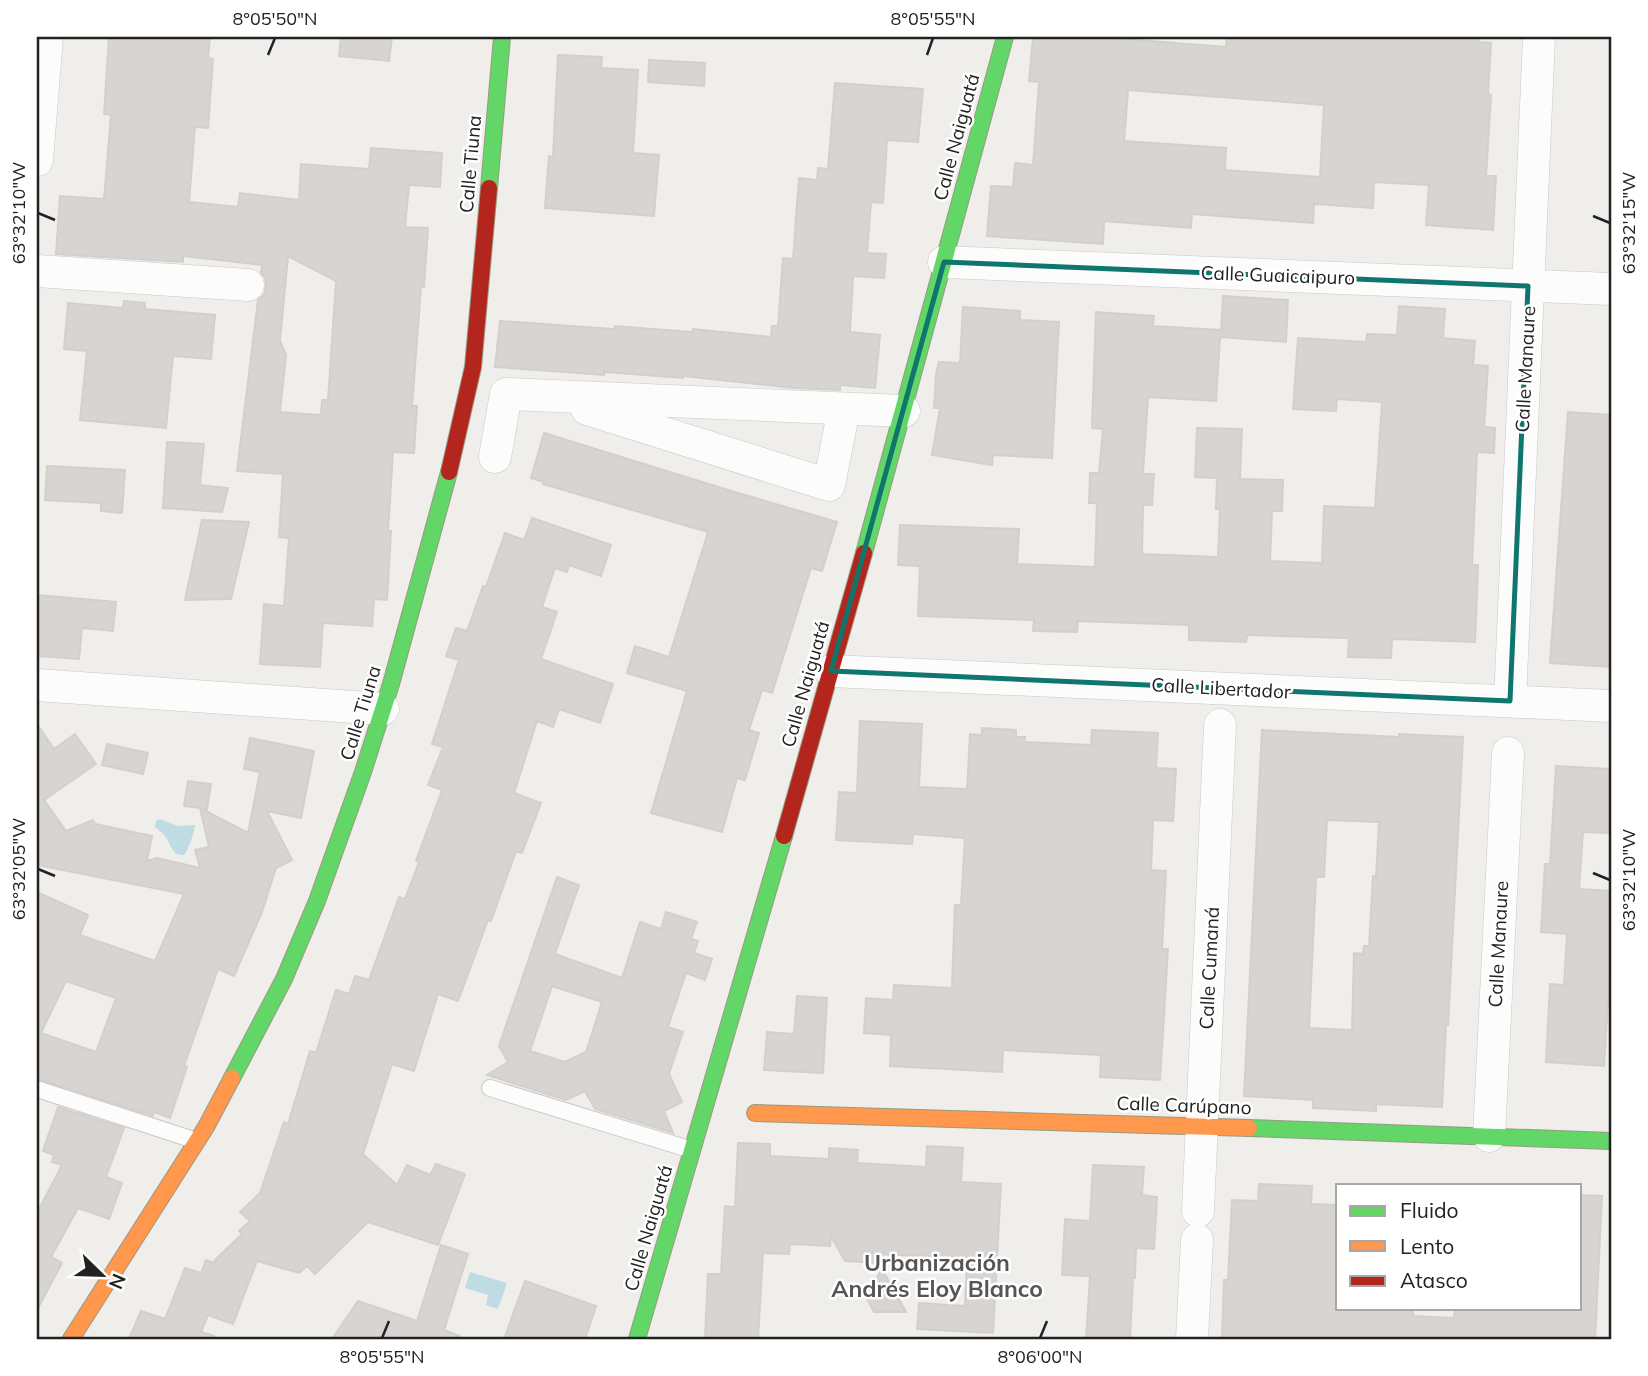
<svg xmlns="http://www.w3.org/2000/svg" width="1648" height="1376" viewBox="0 0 1648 1376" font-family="Mulish,sans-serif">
<rect width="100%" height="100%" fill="#f0eeeb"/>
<!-- water -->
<path fill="#bfdbe3" d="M 160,819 L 178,826 L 195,825 C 195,830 188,851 184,855 C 173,855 173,850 168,841 C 165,835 160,831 155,827 L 156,821 Z
M 470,1272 L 507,1283 L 498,1309 L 486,1305 L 488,1295 L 465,1288 Z"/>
<!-- building -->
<path fill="#d7d4d2" stroke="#d3d0cc" stroke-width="2" fill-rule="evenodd" d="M 109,37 L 210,37 L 208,58 L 213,59 L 208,128 L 195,127 L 189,202 L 238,207 L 240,193 L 299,200 L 301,164 L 369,169 L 371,148 L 442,153 L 440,187 L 409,185 L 405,227 L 428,228 L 424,287 L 421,287 L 412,406 L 417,406 L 414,453 L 393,452 L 388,531 L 391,531 L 387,600 L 374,599 L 372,626 L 323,623 L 320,667 L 260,664 L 264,604 L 284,606 L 289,538 L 279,537 L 283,474 L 237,471 L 258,300 L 264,295 L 266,287 L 265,278 L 261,273 L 262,265 L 183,256 L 183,262 L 56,254 L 60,196 L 104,199 L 111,115 L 104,114 ZM 288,256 L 336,281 L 328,400 L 322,400 L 321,415 L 280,412 L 286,355 L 280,341 Z
M 341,37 L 392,37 L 389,61 L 339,56 Z
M 1033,37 L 1101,37 L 1226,47 L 1227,37 L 1479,37 L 1478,42 L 1491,43 L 1488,94 L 1491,95 L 1486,176 L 1496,176 L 1493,230 L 1426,225 L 1429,185 L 1374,182 L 1373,208 L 1314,204 L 1313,223 L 1192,214 L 1191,228 L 1104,221 L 1103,244 L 987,236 L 991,186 L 1013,187 L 1015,163 L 1033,165 L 1039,82 L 1029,81 ZM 1128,90 L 1324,105 L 1320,177 L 1225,170 L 1226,148 L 1124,141 Z
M 558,55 L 602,57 L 601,68 L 638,70 L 633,153 L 659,155 L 654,216 L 545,208 L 549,156 L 553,157 Z
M 649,60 L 705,63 L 704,86 L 648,82 Z
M 835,83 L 923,89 L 918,142 L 887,140 L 883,203 L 871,202 L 867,253 L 886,254 L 884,278 L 853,276 L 850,332 L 880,335 L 875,388 L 840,385 L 840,390 L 794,388 L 683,376 L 683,378 L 604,372 L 604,375 L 495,367 L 500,321 L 614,329 L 615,326 L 692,332 L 693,329 L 771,337 L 772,326 L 778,326 L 783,258 L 793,259 L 799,178 L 817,180 L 818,168 L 828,169 Z
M 1223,296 L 1288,300 L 1286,342 L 1220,337 L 1216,401 L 1148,397 L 1143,474 L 1154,474 L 1152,505 L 1143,505 L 1142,554 L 1218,557 L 1220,509 L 1216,509 L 1217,478 L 1195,477 L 1197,428 L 1242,429 L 1240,479 L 1283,480 L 1282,511 L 1272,511 L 1270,561 L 1322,563 L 1324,506 L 1375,508 L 1382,402 L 1337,399 L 1336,411 L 1293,409 L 1298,338 L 1366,342 L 1367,334 L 1397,335 L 1399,306 L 1445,309 L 1443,338 L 1475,341 L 1473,365 L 1488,366 L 1484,427 L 1495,428 L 1494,453 L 1477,452 L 1472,565 L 1478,565 L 1475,642 L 1392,639 L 1391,658 L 1348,657 L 1349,638 L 1247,635 L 1246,642 L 1189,640 L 1189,625 L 1078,621 L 1077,632 L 1033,631 L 1034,620 L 918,616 L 920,566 L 898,565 L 900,525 L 1019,529 L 1017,564 L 1095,567 L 1097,503 L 1089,503 L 1090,473 L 1099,473 L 1103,429 L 1092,428 L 1096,312 L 1154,316 L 1153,326 L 1221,330 Z
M 124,301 L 145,303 L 145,309 L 215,315 L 211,359 L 173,356 L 166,428 L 80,420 L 87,351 L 64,349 L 68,303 L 123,308 Z
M 963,307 L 1020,311 L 1020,320 L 1059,322 L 1052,458 L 993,455 L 992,465 L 932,455 L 940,408 L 934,408 L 936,374 L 939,362 L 960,363 Z
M 1568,412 L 1611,415 L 1611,667 L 1550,663 Z
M 544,433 L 728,490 L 837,522 L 822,571 L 811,568 L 772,693 L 762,690 L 749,730 L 759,733 L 745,780 L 737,778 L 722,832 L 651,813 L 687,691 L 627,673 L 635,646 L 669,657 L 708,532 L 543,484 L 544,482 L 531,478 Z
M 167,442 L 204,444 L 200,485 L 228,488 L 222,512 L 163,508 Z
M 47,466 L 125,470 L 122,513 L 101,511 L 101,503 L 45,500 Z
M 532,518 L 611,545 L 601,576 L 569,565 L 567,572 L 555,568 L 542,607 L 557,612 L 541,659 L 613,684 L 600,723 L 559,709 L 553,727 L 537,721 L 514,793 L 541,803 L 522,853 L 516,851 L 491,921 L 488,920 L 458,1001 L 438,994 L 414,1071 L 392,1064 L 363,1154 L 397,1185 L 407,1165 L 430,1175 L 436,1164 L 465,1174 L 438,1245 L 368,1222 L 315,1274 L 307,1266 L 299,1273 L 257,1261 L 233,1324 L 208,1315 L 201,1332 L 214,1336 L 213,1339 L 129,1339 L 141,1311 L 165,1319 L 185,1268 L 201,1273 L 206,1260 L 214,1263 L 215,1260 L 242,1234 L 239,1231 L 250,1221 L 240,1212 L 260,1193 L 284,1122 L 288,1124 L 310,1051 L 316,1053 L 336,990 L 349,994 L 355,976 L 369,980 L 399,897 L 405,899 L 419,862 L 416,861 L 442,790 L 428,785 L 443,747 L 432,744 L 459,660 L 446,656 L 456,628 L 467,631 L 483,586 L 486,587 L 505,533 L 524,540 Z
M 202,520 L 249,522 L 231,599 L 185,600 Z
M 37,595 L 116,602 L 113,631 L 82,628 L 79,659 L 37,656 Z
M 860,721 L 922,724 L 919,787 L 967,789 L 970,734 L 982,735 L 982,728 L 1016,730 L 1016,737 L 1025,737 L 1024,742 L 1091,745 L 1092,730 L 1158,733 L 1156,768 L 1176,769 L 1173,821 L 1153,820 L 1151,870 L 1166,871 L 1162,949 L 1168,949 L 1160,1080 L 1100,1077 L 1101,1055 L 1003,1050 L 1002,1072 L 890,1066 L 891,1035 L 864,1033 L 866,998 L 893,1000 L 894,985 L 952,988 L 955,905 L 961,905 L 965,838 L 913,834 L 912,844 L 836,840 L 839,792 L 857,793 Z
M 37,724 L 54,749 L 75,734 L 96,764 L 44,800 L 66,831 L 93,820 L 95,824 L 152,836 L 147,861 L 157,858 L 200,868 L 195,850 L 209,847 L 200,808 L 184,806 L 188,781 L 211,784 L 207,809 L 202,809 L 248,833 L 260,772 L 244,769 L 250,738 L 314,751 L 301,818 L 267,811 L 292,860 L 276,868 L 262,912 L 234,976 L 218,969 L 184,1066 L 187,1067 L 170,1118 L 154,1112 L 153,1116 L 37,1079 L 37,892 L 88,915 L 80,935 L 155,961 L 184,894 L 37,865 ZM 66,981 L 116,998 L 96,1052 L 41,1033 Z
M 1262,730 L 1399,737 L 1399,734 L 1463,737 L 1448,1025 L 1446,1025 L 1442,1107 L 1376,1104 L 1376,1111 L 1313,1108 L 1313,1100 L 1244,1096 ZM 1327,820 L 1379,822 L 1376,877 L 1373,876 L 1369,946 L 1364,946 L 1363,954 L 1354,953 L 1352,1030 L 1309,1028 L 1316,877 L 1324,877 Z
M 107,744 L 148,753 L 143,774 L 102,765 Z
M 1556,766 L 1611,769 L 1611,833 L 1583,832 L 1579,889 L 1611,891 L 1611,952 L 1604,1066 L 1546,1062 L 1550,984 L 1564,985 L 1567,934 L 1541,932 L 1545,864 L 1550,864 Z
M 557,877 L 579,885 L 555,954 L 622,978 L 640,922 L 661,929 L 666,912 L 697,922 L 691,939 L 698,941 L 694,953 L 712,959 L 705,980 L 686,973 L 668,1027 L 683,1032 L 669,1074 L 682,1102 L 664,1111 L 673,1133 L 595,1109 L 585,1091 L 566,1100 L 487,1075 L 508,1062 L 499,1046 ZM 552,986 L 602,1002 L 586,1052 L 565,1062 L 530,1051 Z
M 797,996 L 827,998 L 823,1073 L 764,1070 L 767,1032 L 794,1034 Z
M 58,1107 L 124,1128 L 106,1177 L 122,1183 L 109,1219 L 78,1208 L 51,1257 L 62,1263 L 37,1310 L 37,1213 L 62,1165 L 52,1162 L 54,1155 L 43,1151 Z
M 738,1143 L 770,1144 L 770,1156 L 829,1159 L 829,1148 L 858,1150 L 857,1163 L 926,1167 L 927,1146 L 963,1148 L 961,1182 L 1001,1184 L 993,1333 L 917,1329 L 919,1303 L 965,1306 L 967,1258 L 874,1254 L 879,1263 L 845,1261 L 831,1236 L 830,1246 L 790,1244 L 789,1254 L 763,1253 L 758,1339 L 705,1339 L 708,1274 L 721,1274 L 725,1206 L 735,1207 Z
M 1093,1165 L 1144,1167 L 1142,1195 L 1157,1197 L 1154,1249 L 1136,1248 L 1135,1278 L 1133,1278 L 1130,1339 L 1086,1339 L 1090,1276 L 1062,1275 L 1065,1219 L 1090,1221 Z
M 1259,1184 L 1312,1186 L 1311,1204 L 1338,1205 L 1338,1308 L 1413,1308 L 1413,1316 L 1454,1318 L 1455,1308 L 1580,1308 L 1580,1195 L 1602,1196 L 1595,1339 L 1222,1339 L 1224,1280 L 1228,1280 L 1232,1200 L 1258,1201 Z
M 441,1245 L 468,1254 L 444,1330 L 460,1336 L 459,1339 L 332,1339 L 358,1301 L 417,1321 Z
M 882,1269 L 906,1312 L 874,1312 L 866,1297 Z
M 525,1281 L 596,1306 L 585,1339 L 504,1339 Z"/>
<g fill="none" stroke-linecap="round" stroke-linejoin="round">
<defs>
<path id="lane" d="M 490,1088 L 692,1150
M 37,1089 L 197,1141"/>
<path id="street" d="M 37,160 L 47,37
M 944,262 L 1611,289
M 37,271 L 248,285
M 587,409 L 829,485 L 844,409
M 495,457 L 506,394 L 904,411
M 831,671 L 1611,706
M 37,685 L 383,709
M 1510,701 L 1539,37
M 1489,1136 L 1508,753
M 1198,1211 L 1220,725
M 1192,1339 L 1197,1240"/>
<path id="fast" d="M 489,188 L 502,37
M 864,553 L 1005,37
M 232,1078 L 284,979 L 317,901 L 363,772 L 391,684 L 449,472
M 1249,1128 L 1611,1141
M 637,1339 L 784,836"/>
<path id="slow" d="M 755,1113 L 1249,1128
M 71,1339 L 206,1127 L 232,1078"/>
<path id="jam" d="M 449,472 L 473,367 L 489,188
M 784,836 L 864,553"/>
</defs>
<!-- lane casing -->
<use href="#lane" stroke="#c9c8c7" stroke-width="18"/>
<!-- street casing -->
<use href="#street" stroke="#c9c8c7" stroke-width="33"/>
<!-- fast casing -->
<use href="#fast" stroke="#999a82" stroke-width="18"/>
<!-- slow casing -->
<use href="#slow" stroke="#999a82" stroke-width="18"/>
<!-- jam casing -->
<use href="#jam" stroke="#999a82" stroke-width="18"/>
<!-- lane -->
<use href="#lane" stroke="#fdfcfc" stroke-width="16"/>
<!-- street -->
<use href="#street" stroke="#fdfcfc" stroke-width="32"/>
<!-- fast -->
<use href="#fast" stroke="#63d668" stroke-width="16"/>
<!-- slow -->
<use href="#slow" stroke="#ff974d" stroke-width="16"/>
<!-- jam -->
<use href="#jam" stroke="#b3261e" stroke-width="16"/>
</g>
<!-- marked area -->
<path fill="none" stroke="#0f766e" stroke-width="5" stroke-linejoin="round" d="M 944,262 L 1528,286 L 1510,701 L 831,671 Z"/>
<!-- ticks -->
<path fill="none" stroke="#222" stroke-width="2.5" d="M 268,55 L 275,38M 927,55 L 933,38M 38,213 L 55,220M 1593,216 L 1610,223M 38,869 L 55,876M 1593,873 L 1610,880M 382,1338 L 389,1321M 1040,1338 L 1047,1321"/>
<g text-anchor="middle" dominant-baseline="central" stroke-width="5" stroke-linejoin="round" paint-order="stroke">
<!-- street labels -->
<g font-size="19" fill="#222" stroke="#fff">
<text transform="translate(956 137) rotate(-75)">Calle Naiguatá</text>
<text transform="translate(470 164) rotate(-85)">Calle Tiuna</text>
<text transform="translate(1278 275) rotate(2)">Calle Guaicaipuro</text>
<text transform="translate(1525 369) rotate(-87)">Calle Manaure</text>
<text transform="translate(805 684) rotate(-74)">Calle Naiguatá</text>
<text transform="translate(1221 688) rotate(3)">Calle Libertador</text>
<text transform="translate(360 713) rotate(-73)">Calle Tiuna</text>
<text transform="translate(1498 944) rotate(-87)">Calle Manaure</text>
<text transform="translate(1209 968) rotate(-87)">Calle Cumaná</text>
<text transform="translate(1184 1105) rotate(2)">Calle Carúpano</text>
<text transform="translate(648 1228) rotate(-74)">Calle Naiguatá</text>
</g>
<!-- quarter labels -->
<g font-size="23" font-weight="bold" fill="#555" stroke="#fff">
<text x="937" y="1262">Urbanización<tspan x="937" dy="26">Andrés Eloy Blanco</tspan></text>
</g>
</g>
<!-- border -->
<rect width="1648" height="1376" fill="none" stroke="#ffffff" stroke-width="77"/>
<!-- legend -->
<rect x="1336" y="1184" width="245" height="126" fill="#ffffff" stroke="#a7a7a7" stroke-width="2"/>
<rect x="1350" y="1206" width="35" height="10" fill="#63d668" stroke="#a7a7a7" stroke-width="2"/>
<text x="1400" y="1218" font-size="21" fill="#222222">Fluido</text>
<rect x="1350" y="1241" width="35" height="10" fill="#ff974d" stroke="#a7a7a7" stroke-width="2"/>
<text x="1400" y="1254" font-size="21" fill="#222222">Lento</text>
<rect x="1350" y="1276" width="35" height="10" fill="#b3261e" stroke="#a7a7a7" stroke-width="2"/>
<text x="1400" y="1288" font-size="21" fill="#222222">Atasco</text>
<!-- north arrow -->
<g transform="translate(102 1275) rotate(113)" stroke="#ffffff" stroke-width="5" paint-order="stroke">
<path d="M0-5L12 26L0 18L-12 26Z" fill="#222222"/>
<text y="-10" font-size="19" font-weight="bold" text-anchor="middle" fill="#222222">N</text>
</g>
<rect x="38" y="38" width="1572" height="1300" fill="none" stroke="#222" stroke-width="2.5"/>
<g font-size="18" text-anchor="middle" fill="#222">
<text x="275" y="25">8°05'50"N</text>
<text x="933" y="25">8°05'55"N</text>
<text transform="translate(19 213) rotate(-90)" y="6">63°32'10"W</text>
<text transform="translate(1629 223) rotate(-90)" y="6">63°32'15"W</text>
<text transform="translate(19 869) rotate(-90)" y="6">63°32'05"W</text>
<text transform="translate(1629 880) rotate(-90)" y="6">63°32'10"W</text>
<text x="382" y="1363">8°05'55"N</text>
<text x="1040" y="1363">8°06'00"N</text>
</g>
</svg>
